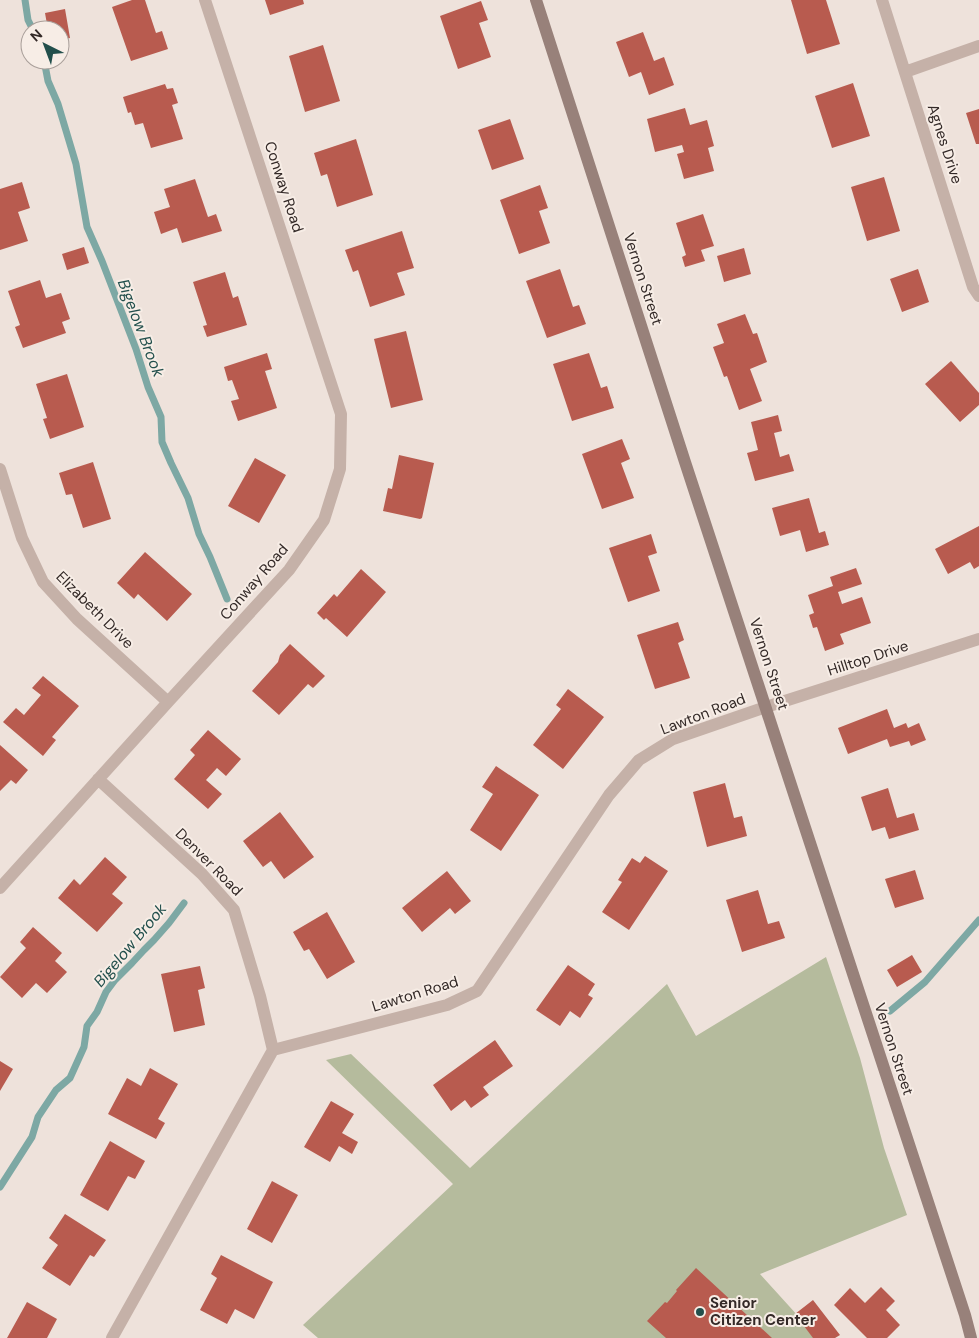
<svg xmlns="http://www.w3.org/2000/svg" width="979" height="1338" viewBox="0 0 979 1338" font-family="'DM Sans',sans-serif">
<rect width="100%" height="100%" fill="#eee2db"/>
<!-- green -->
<path fill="#b5bb9d" d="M 826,957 L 860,1058 L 884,1148 L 907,1215 L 760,1274 L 818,1338 L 318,1338 L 303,1325 L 453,1184 L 326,1060 L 351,1054 L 470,1168 L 667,984 L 696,1036 Z"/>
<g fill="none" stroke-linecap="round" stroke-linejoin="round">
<!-- stream -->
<path stroke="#7da8a4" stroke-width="7" d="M 25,0 L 28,20 L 33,30
M 44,60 L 48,81 L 58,104 L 76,164 L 87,227 L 102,261 L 136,349 L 148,387 L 161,417 L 162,442 L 171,463 L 188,498 L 199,534 L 210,557 L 227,599
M 890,1011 L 925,982 L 979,920
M 0,1187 L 32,1137 L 38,1117 L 56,1090 L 70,1078 L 84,1047 L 87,1026 L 97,1012 L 106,992 L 115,980 L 132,963 L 144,950 L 154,940 L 169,923 L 184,903"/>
</g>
<!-- building -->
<path fill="#b85b4f" d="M 132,0 L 145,0 L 156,33 L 162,31 L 168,49 L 131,61 L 112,7 Z
M 265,0 L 303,0 L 304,4 L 270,15 Z
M 791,0 L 826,0 L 840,44 L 807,54 Z
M 481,1 L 488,20 L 479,23 L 491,57 L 458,69 L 440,16 Z
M 65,9 L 70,38 L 60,40 L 60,30 L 48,30 L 45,13 Z
M 643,32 L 654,61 L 664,57 L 674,85 L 649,95 L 641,72 L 629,77 L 616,42 Z
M 323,45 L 340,101 L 305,112 L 289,56 Z
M 853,83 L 870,136 L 832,148 L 815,96 Z
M 165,84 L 167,89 L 173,88 L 178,103 L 172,105 L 183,139 L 151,148 L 143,123 L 135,125 L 131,112 L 128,113 L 123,97 Z
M 685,108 L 690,125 L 707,120 L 714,146 L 708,148 L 714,171 L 684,179 L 677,154 L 684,152 L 682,145 L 655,152 L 647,119 Z
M 979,109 L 979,144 L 976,144 L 966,113 Z
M 510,119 L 524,159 L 492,170 L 478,130 Z
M 356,139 L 373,195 L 337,207 L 327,174 L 321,176 L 314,153 Z
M 884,177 L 900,231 L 867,241 L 851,187 Z
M 195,179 L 208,217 L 216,214 L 222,231 L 182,243 L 177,228 L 161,234 L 154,212 L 170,207 L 164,189 Z
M 22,182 L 30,208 L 18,212 L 28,241 L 0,250 L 0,189 Z
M 540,185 L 548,208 L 539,211 L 550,243 L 519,254 L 500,200 Z
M 703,214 L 714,246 L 701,250 L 705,261 L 685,267 L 682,257 L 686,255 L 676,223 Z
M 402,231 L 414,268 L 397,273 L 405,295 L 370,307 L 358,270 L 353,272 L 345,250 Z
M 84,247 L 89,263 L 67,270 L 62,254 Z
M 744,248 L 751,274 L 724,282 L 717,256 Z
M 560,269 L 573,307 L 579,305 L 586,324 L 547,338 L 526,281 Z
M 918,269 L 929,302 L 902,312 L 890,279 Z
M 225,272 L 233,298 L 238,296 L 247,325 L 207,337 L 203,326 L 207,325 L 193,282 Z
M 40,280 L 46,298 L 61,293 L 70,319 L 62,322 L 66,333 L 23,348 L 15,327 L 20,325 L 8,291 Z
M 745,314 L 753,334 L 757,333 L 767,362 L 750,369 L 762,401 L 739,410 L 727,376 L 724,377 L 713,347 L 724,343 L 717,324 Z
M 406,331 L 423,400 L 391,408 L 374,339 Z
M 267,353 L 272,369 L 265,371 L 277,408 L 238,421 L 231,401 L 239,399 L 232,380 L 228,381 L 224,367 Z
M 589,353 L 601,388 L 607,386 L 614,408 L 572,421 L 553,364 Z
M 951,361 L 979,393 L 979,405 L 960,422 L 925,384 Z
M 67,374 L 84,427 L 50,439 L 43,419 L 47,418 L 36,384 Z
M 778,415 L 782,431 L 774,433 L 780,457 L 789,454 L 794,471 L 755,481 L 747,453 L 758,450 L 751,422 Z
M 622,439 L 630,459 L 621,463 L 634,498 L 602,509 L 582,454 Z
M 399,455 L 434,463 L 422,518 L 420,519 L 383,511 L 388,488 L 392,489 Z
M 255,458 L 286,475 L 259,523 L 228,506 Z
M 93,462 L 111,519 L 83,528 L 72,494 L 66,495 L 59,473 Z
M 809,498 L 819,533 L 825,531 L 829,545 L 806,552 L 800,530 L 780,536 L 772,508 Z
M 979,526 L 979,566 L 974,569 L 970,562 L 948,574 L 935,549 Z
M 651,534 L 657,553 L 648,556 L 660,591 L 628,602 L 609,548 Z
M 145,552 L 192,594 L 167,621 L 138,594 L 134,599 L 117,583 Z
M 856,568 L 862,584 L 838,592 L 842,604 L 862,597 L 871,623 L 840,634 L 844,644 L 825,651 L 817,627 L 813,628 L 809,615 L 814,613 L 808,595 L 833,586 L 830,577 Z
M 361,569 L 386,592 L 347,637 L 326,618 L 324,620 L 317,613 L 334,594 L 337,597 Z
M 678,622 L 684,640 L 678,643 L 690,678 L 655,689 L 637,635 Z
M 290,644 L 325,676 L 313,688 L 308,684 L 279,715 L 252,691 L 278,662 L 280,655 Z
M 43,676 L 79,706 L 52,737 L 56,740 L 43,756 L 3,722 L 16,708 L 24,715 L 41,695 L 32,688 Z
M 568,689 L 604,717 L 563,769 L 533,745 L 561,709 L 556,705 Z
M 887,709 L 894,728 L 906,723 L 908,728 L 919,723 L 926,740 L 911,746 L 909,741 L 890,747 L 887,739 L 848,754 L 838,728 Z
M 208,730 L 241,759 L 226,776 L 217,768 L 206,780 L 222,794 L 208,809 L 174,779 L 195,755 L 190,750 Z
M 0,745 L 28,770 L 16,784 L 11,780 L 0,791 Z
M 496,766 L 539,795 L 501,851 L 470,830 L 493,794 L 482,787 Z
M 725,783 L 734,818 L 742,816 L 747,836 L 707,847 L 693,792 Z
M 888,788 L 897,818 L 914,813 L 919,830 L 889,839 L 885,827 L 872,831 L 861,797 Z
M 280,812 L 314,857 L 284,879 L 271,861 L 263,867 L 243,841 Z
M 645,856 L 668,871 L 629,930 L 602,912 L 622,882 L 618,880 L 632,858 L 640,863 Z
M 105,857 L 127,877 L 112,894 L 123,903 L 97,932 L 58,898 L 74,879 L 80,885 Z
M 915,870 L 924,899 L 895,908 L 885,879 Z
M 447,871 L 471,901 L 455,914 L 450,908 L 422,932 L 402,908 Z
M 758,890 L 768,924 L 779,921 L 785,938 L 742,952 L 726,900 Z
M 327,912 L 355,962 L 327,979 L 309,949 L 304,951 L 293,932 Z
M 33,927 L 62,953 L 55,961 L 67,972 L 47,993 L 36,983 L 22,998 L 0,977 L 26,948 L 20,942 Z
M 912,955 L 922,972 L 897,987 L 887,970 Z
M 568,965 L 595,984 L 588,995 L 593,998 L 580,1018 L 570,1011 L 560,1026 L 536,1010 Z
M 200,966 L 205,988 L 198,990 L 205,1025 L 174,1032 L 161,974 Z
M 495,1040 L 513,1066 L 483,1087 L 489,1095 L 471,1108 L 465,1100 L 451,1111 L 433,1085 Z
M 0,1061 L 13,1069 L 0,1091 Z
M 150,1068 L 178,1084 L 158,1119 L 165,1123 L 156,1139 L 108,1114 L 127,1078 L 141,1086 Z
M 331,1101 L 354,1114 L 342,1133 L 358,1142 L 352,1154 L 339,1146 L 330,1162 L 304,1147 Z
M 110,1141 L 145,1161 L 135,1179 L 128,1176 L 108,1211 L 80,1195 Z
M 272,1181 L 298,1195 L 272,1243 L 247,1229 Z
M 65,1214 L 106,1240 L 94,1257 L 90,1255 L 70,1286 L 42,1268 L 58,1245 L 49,1238 Z
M 221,1255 L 273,1282 L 254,1319 L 235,1309 L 227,1324 L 200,1310 L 217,1278 L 211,1274 Z
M 696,1268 L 772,1338 L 666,1338 L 647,1321 L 665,1302 L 667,1303 L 677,1291 L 676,1290 Z
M 881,1287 L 895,1301 L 886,1310 L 900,1325 L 887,1338 L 867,1338 L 834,1305 L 850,1288 L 865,1303 Z
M 813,1300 L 840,1335 L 835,1338 L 813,1338 L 795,1314 Z
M 27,1302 L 57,1319 L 47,1338 L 7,1338 Z"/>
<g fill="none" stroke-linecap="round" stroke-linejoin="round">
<!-- street -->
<path stroke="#c5b1a8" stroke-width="12" d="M 882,0 L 973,287 L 979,296
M 905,72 L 979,46
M 0,469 L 22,538 L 43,582 L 77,619 L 168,702
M 98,779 L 202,874 L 234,910 L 260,996 L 273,1050
M 0,888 L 168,702 L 289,570 L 324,520 L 340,469 L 341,414 L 205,0
M 112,1338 L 273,1050 L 447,1005 L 477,991 L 609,795 L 639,760 L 673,739 L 766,707 L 979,639"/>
<!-- secondary -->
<path stroke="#98817a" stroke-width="12" d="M 536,0 L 685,462 L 965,1315 L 971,1338"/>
</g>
<!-- markers -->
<circle fill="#224f4c" stroke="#f7ede6" stroke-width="2" cx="700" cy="1312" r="5"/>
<g text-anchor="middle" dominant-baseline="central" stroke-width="4" stroke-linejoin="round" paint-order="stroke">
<!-- street labels -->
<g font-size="15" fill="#332927" stroke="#f7ede6">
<text transform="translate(945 144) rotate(72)">Agnes Drive</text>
<text transform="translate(284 187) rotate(72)">Conway Road</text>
<text transform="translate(643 279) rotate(72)">Vernon Street</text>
<text transform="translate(254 582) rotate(-49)">Conway Road</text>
<text transform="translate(95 610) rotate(45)">Elizabeth Drive</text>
<text transform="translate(868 658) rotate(-18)">Hilltop Drive</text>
<text transform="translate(769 664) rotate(72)">Vernon Street</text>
<text transform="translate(703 714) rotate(-21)">Lawton Road</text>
<text transform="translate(209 862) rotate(45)">Denver Road</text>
<text transform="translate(415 994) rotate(-17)">Lawton Road</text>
<text transform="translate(894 1049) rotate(72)">Vernon Street</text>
</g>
<!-- poi labels -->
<g font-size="15" font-weight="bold" fill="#332927" stroke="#f7ede6" text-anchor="start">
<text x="710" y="1303">Senior<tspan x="710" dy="17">Citizen Center</tspan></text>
</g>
<!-- water labels -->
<g font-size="16" font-style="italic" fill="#224f4c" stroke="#f7ede6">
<text transform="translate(141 328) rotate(69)">Bigelow Brook</text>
<text transform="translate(130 945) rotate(-50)">Bigelow Brook</text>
</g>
</g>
<!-- north arrow -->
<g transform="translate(45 45) rotate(318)"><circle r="24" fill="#f7ede6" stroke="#a99f9a"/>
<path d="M0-4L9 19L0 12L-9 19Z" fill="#224f4c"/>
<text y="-8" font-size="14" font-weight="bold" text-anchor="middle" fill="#332927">N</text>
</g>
</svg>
